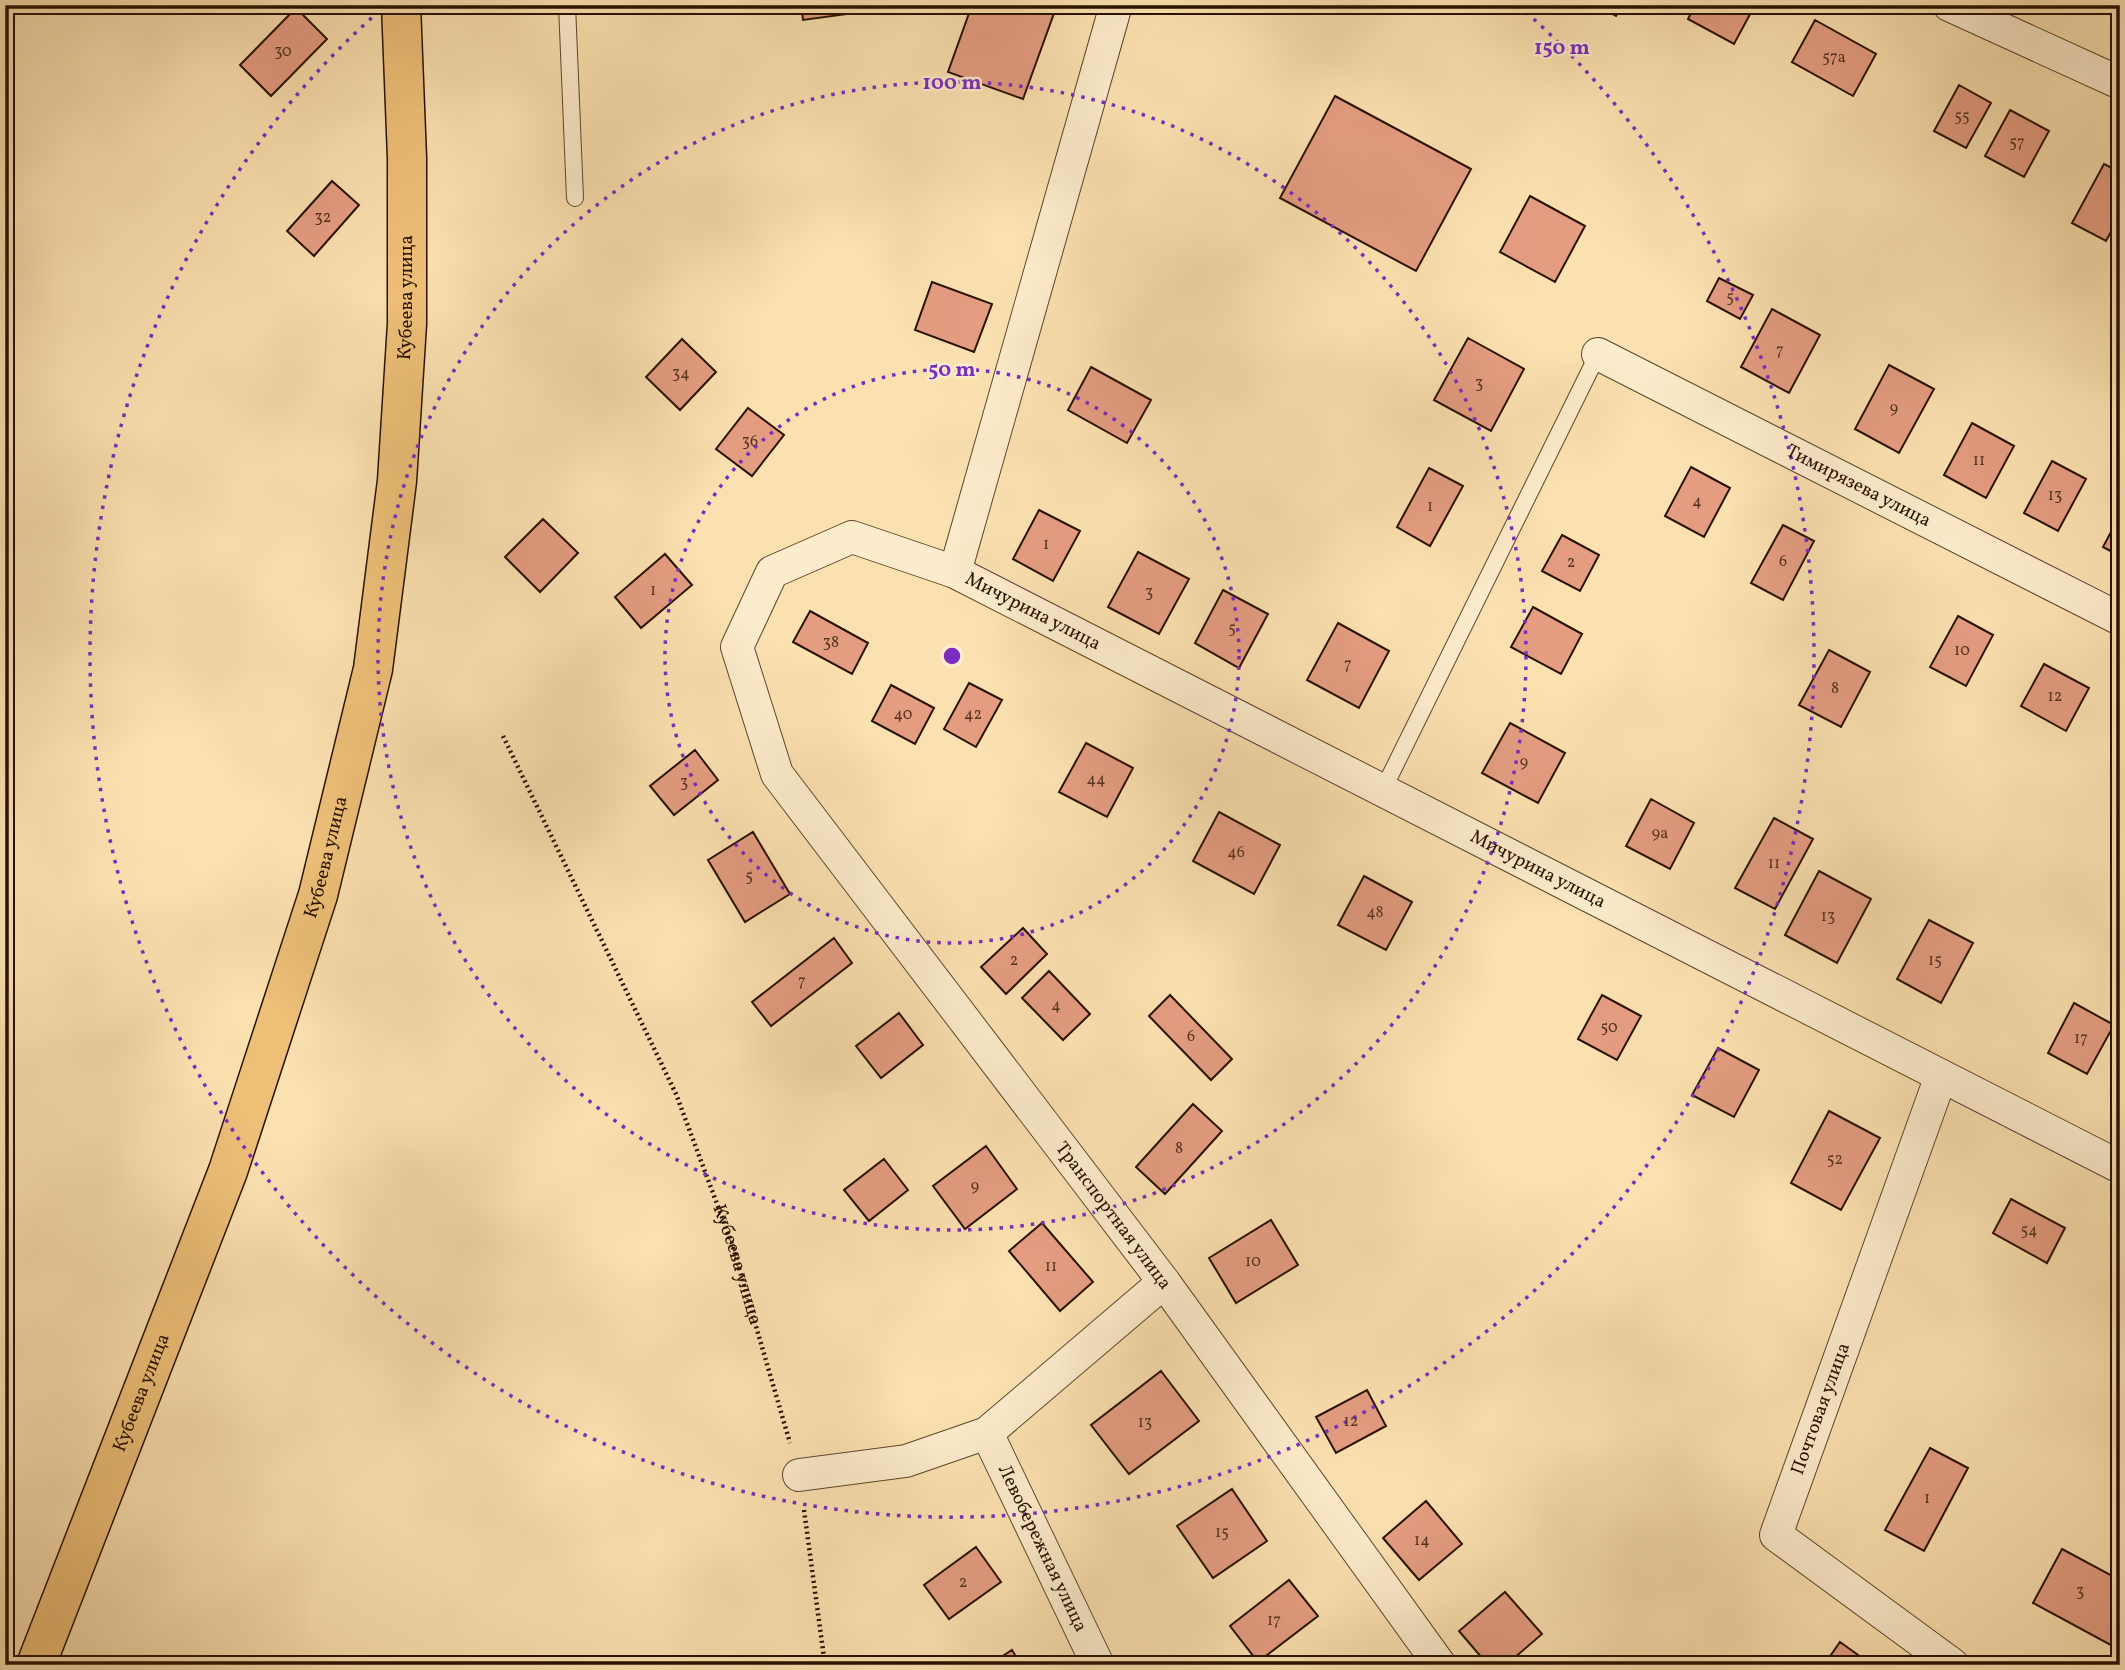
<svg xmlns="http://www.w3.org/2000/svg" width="2125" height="1670" viewBox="0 0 2125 1670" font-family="Vollkorn,serif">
<rect width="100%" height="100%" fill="#fce1b0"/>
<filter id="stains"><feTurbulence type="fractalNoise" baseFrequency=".00286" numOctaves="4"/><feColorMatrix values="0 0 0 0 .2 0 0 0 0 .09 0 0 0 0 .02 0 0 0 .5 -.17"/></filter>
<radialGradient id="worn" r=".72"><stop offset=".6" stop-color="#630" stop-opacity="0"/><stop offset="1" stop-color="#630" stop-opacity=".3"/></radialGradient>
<!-- building -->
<path fill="#e59d82" stroke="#271100" stroke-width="2" d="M 801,5 L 855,5 L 855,13 L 803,20 Z
M 972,5 L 1057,5 L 1023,99 L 948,72 Z
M 1596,5 L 1622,5 L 1616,16 Z
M 1695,5 L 1755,5 L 1734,44 L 1688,19 Z
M 296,8 L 327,39 L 271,96 L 240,65 Z
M 1815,20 L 1876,54 L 1853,96 L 1792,62 Z
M 1959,85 L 1991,103 L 1966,148 L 1934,131 Z
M 1335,96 L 1471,169 L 1416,271 L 1280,198 Z
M 2010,110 L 2049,131 L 2024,177 L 1985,156 Z
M 2104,164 L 2120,172 L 2120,215 L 2106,241 L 2072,223 Z
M 332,181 L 359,205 L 314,256 L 287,231 Z
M 1530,196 L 1585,226 L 1555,282 L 1500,252 Z
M 1719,278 L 1753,295 L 1740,319 L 1707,301 Z
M 932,282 L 992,304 L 974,352 L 915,330 Z
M 1772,309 L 1820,335 L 1789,393 L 1741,367 Z
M 1468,338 L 1524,369 L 1491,431 L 1434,400 Z
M 682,339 L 716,372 L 680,410 L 646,377 Z
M 1889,365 L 1934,389 L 1899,453 L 1855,429 Z
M 1091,367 L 1151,400 L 1127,443 L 1068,410 Z
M 748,408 L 784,435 L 752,476 L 716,449 Z
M 1972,423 L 2014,446 L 1986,498 L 1944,475 Z
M 2052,461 L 2086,479 L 2058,531 L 2024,513 Z
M 1691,467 L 1730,488 L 1704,537 L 1665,516 Z
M 1429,468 L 1463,486 L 1430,546 L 1397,527 Z
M 1039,510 L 1080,531 L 1053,581 L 1013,559 Z
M 2120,515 L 2120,556 L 2103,547 Z
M 543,519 L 578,553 L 540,592 L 505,557 Z
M 1783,525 L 1814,541 L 1783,600 L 1751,583 Z
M 1562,535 L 1599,555 L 1580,591 L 1542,571 Z
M 1138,552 L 1189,579 L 1159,634 L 1108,607 Z
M 665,554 L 692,585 L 641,628 L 615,597 Z
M 1223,590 L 1268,614 L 1239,668 L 1195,643 Z
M 1533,607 L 1582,634 L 1561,674 L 1511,647 Z
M 810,611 L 868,643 L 852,674 L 793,642 Z
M 1958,616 L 1993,635 L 1966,686 L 1930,667 Z
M 1338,623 L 1389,651 L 1359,708 L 1307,680 Z
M 1829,650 L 1870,672 L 1841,727 L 1799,705 Z
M 2044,664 L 2089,688 L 2066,731 L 2021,706 Z
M 969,683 L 1002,700 L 976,747 L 944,729 Z
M 891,685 L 934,708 L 915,744 L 872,721 Z
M 1510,723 L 1565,753 L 1538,803 L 1482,773 Z
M 1086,743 L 1133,768 L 1107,817 L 1059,792 Z
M 695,750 L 718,780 L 674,815 L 650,786 Z
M 1651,799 L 1694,823 L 1670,869 L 1626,846 Z
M 1219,812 L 1280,845 L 1254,894 L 1193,861 Z
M 1774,818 L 1813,839 L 1775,909 L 1735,888 Z
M 753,832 L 790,894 L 745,922 L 708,860 Z
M 1819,871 L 1871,899 L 1837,963 L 1785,935 Z
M 1364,876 L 1412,902 L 1386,950 L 1338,925 Z
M 1929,920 L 1973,943 L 1941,1003 L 1897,979 Z
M 1023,928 L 1047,954 L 1006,994 L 981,967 Z
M 834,938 L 852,963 L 771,1026 L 752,1002 Z
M 1049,971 L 1090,1014 L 1063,1040 L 1022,998 Z
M 1170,995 L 1232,1059 L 1211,1080 L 1149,1016 Z
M 1602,995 L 1641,1016 L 1617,1060 L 1578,1039 Z
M 2074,1003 L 2114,1025 L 2087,1074 L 2048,1053 Z
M 899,1013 L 923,1045 L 881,1078 L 856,1046 Z
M 1718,1048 L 1759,1070 L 1734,1117 L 1692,1095 Z
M 1193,1104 L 1222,1131 L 1165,1194 L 1136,1167 Z
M 1829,1111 L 1880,1138 L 1841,1210 L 1791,1183 Z
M 986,1146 L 1017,1189 L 965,1229 L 933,1186 Z
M 884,1159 L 908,1190 L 869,1221 L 844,1190 Z
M 2011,1199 L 2065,1228 L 2047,1263 L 1993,1233 Z
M 1271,1220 L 1298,1265 L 1236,1303 L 1209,1258 Z
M 1042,1223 L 1093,1282 L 1060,1311 L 1009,1251 Z
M 1161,1371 L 1199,1421 L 1129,1474 L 1091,1425 Z
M 1367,1390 L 1386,1426 L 1336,1453 L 1316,1417 Z
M 1930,1448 L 1968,1468 L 1924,1551 L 1885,1530 Z
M 1232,1489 L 1267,1541 L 1213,1578 L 1177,1526 Z
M 1426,1501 L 1462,1544 L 1419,1580 L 1383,1538 Z
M 976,1547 L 1001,1582 L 949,1619 L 924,1585 Z
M 2062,1549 L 2120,1580 L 2120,1650 L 2033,1603 Z
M 1289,1580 L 1318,1616 L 1258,1662 L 1230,1626 Z
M 1505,1592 L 1542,1634 L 1506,1665 L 1488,1665 L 1459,1631 Z
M 1840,1642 L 1872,1665 L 1824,1665 Z
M 1012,1650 L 1021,1665 L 989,1665 Z"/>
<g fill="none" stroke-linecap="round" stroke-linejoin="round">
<defs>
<path id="service" d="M 567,5 L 575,198
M 1383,790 L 1598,354"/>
<g id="minor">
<path d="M 1949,5 L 2120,83"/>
<path id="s2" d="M 1598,354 L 2120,619"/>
<path d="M 955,572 L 1116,5"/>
<path d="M 1941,1076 L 1776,1535 L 1953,1665"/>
<path id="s3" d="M 987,1433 L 1098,1665"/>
<path d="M 799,1475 L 906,1461 L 987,1433 L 1164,1282"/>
<path id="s4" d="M 1440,1665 L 1164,1282 L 777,774 L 737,647 L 772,572 L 852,537 L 955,572 L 2120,1167"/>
</g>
<g id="trunk">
<path id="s5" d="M 36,1665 L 228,1171 L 318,895 L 373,669 L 397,481 L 407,324 L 407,158 L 401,5"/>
</g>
</defs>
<!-- service casing -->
<use href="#service" stroke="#5c452c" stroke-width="18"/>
<!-- minor casing -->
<use href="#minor" stroke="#5c452c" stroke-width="34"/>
<!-- trunk casing -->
<use href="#trunk" stroke="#271100" stroke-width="41"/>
<!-- path -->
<g stroke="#271100" stroke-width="4.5" stroke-dasharray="2 3.5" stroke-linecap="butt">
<path id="s1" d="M 503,736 L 676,1094 L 732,1244 L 790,1443"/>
<path d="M 804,1510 L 825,1665"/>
</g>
<!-- service -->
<use href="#service" stroke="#fdeccc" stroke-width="16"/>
<!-- minor -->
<use href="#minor" stroke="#fdeccc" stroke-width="32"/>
<!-- trunk -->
<use href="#trunk" stroke="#eec078" stroke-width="38"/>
</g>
<!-- distance rings -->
<g fill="none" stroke="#7b2cbf" stroke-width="3.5" stroke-dasharray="3.5 7">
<circle cx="952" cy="656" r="287"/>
<circle cx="952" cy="656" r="574"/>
<path d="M1518 5A862 862 0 1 1 386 5"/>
</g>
<g text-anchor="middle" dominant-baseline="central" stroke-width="5" stroke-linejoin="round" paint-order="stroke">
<!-- number labels -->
<g font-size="16" fill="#563420">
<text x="283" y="52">30</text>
<text x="1834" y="58">57а</text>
<text x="1962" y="117">55</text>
<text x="2017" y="143">57</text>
<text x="323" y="218">32</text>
<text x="1730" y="298">5</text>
<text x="1780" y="351">7</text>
<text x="681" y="374">34</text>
<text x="1479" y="384">3</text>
<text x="1894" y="409">9</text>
<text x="750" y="442">36</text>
<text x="1979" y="461">11</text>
<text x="2055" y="496">13</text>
<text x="1697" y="502">4</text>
<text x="1430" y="507">1</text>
<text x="1046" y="545">1</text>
<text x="1783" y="562">6</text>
<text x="1571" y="563">2</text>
<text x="653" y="591">1</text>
<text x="1149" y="593">3</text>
<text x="1232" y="629">5</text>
<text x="831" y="643">38</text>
<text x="1962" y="651">10</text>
<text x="1348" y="665">7</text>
<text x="1835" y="689">8</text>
<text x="2055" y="697">12</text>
<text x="903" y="715">40</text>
<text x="973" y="715">42</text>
<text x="1524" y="763">9</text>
<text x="1096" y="780">44</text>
<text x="684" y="783">3</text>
<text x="1660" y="834">9а</text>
<text x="1236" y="853">46</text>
<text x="1774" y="864">11</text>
<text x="749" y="877">5</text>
<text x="1375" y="913">48</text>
<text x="1828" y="917">13</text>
<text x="1014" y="961">2</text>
<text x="1935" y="961">15</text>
<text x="802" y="982">7</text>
<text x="1056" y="1006">4</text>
<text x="1609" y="1028">50</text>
<text x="1191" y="1037">6</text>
<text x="2081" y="1039">17</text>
<text x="1179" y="1149">8</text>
<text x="1835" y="1160">52</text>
<text x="975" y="1187">9</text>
<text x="2029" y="1231">54</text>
<text x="1253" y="1262">10</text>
<text x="1051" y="1267">11</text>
<text x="1351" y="1422">12</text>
<text x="1145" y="1423">13</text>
<text x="1927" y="1499">1</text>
<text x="1222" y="1533">15</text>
<text x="1422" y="1541">14</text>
<text x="963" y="1583">2</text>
<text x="2080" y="1592">3</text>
<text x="1274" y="1621">17</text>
</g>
<!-- street labels -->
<g font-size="19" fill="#271100" stroke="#fdeccc">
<text stroke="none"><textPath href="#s5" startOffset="1426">Кубеева улица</textPath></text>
<text stroke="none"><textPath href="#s2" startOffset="292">Тимирязева улица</textPath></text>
<text stroke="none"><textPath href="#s4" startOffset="1610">Мичурина улица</textPath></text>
<text stroke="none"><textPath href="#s5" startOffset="859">Кубеева улица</textPath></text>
<text stroke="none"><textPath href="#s4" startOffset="2177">Мичурина улица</textPath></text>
<text transform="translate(1113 1216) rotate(53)">Транспортная улица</text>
<text stroke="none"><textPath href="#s1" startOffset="579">Кубеева улица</textPath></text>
<text stroke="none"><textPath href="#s5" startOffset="292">Кубеева улица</textPath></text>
<text transform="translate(1821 1409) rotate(-70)">Почтовая улица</text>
<text stroke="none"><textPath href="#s3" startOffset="128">Левобережная улица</textPath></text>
</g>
</g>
<circle cx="952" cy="656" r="10" fill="#7b2cbf" stroke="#fdeccc" stroke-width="3.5"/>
<g font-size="21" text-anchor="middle" font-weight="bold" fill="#7b2cbf" stroke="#fdeccc" stroke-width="5" stroke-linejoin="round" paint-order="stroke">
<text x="1562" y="54">150 m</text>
<text x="952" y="89">100 m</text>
<text x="952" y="376">50 m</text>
</g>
<!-- margin -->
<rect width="2125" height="1670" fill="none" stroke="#fce1b0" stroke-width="28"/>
<rect x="7" y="7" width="2111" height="1656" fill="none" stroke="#271100" stroke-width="3.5"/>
<rect x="14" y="14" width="2097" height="1642" fill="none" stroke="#271100" stroke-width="2"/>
<rect width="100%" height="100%" filter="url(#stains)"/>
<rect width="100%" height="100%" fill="url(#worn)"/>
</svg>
